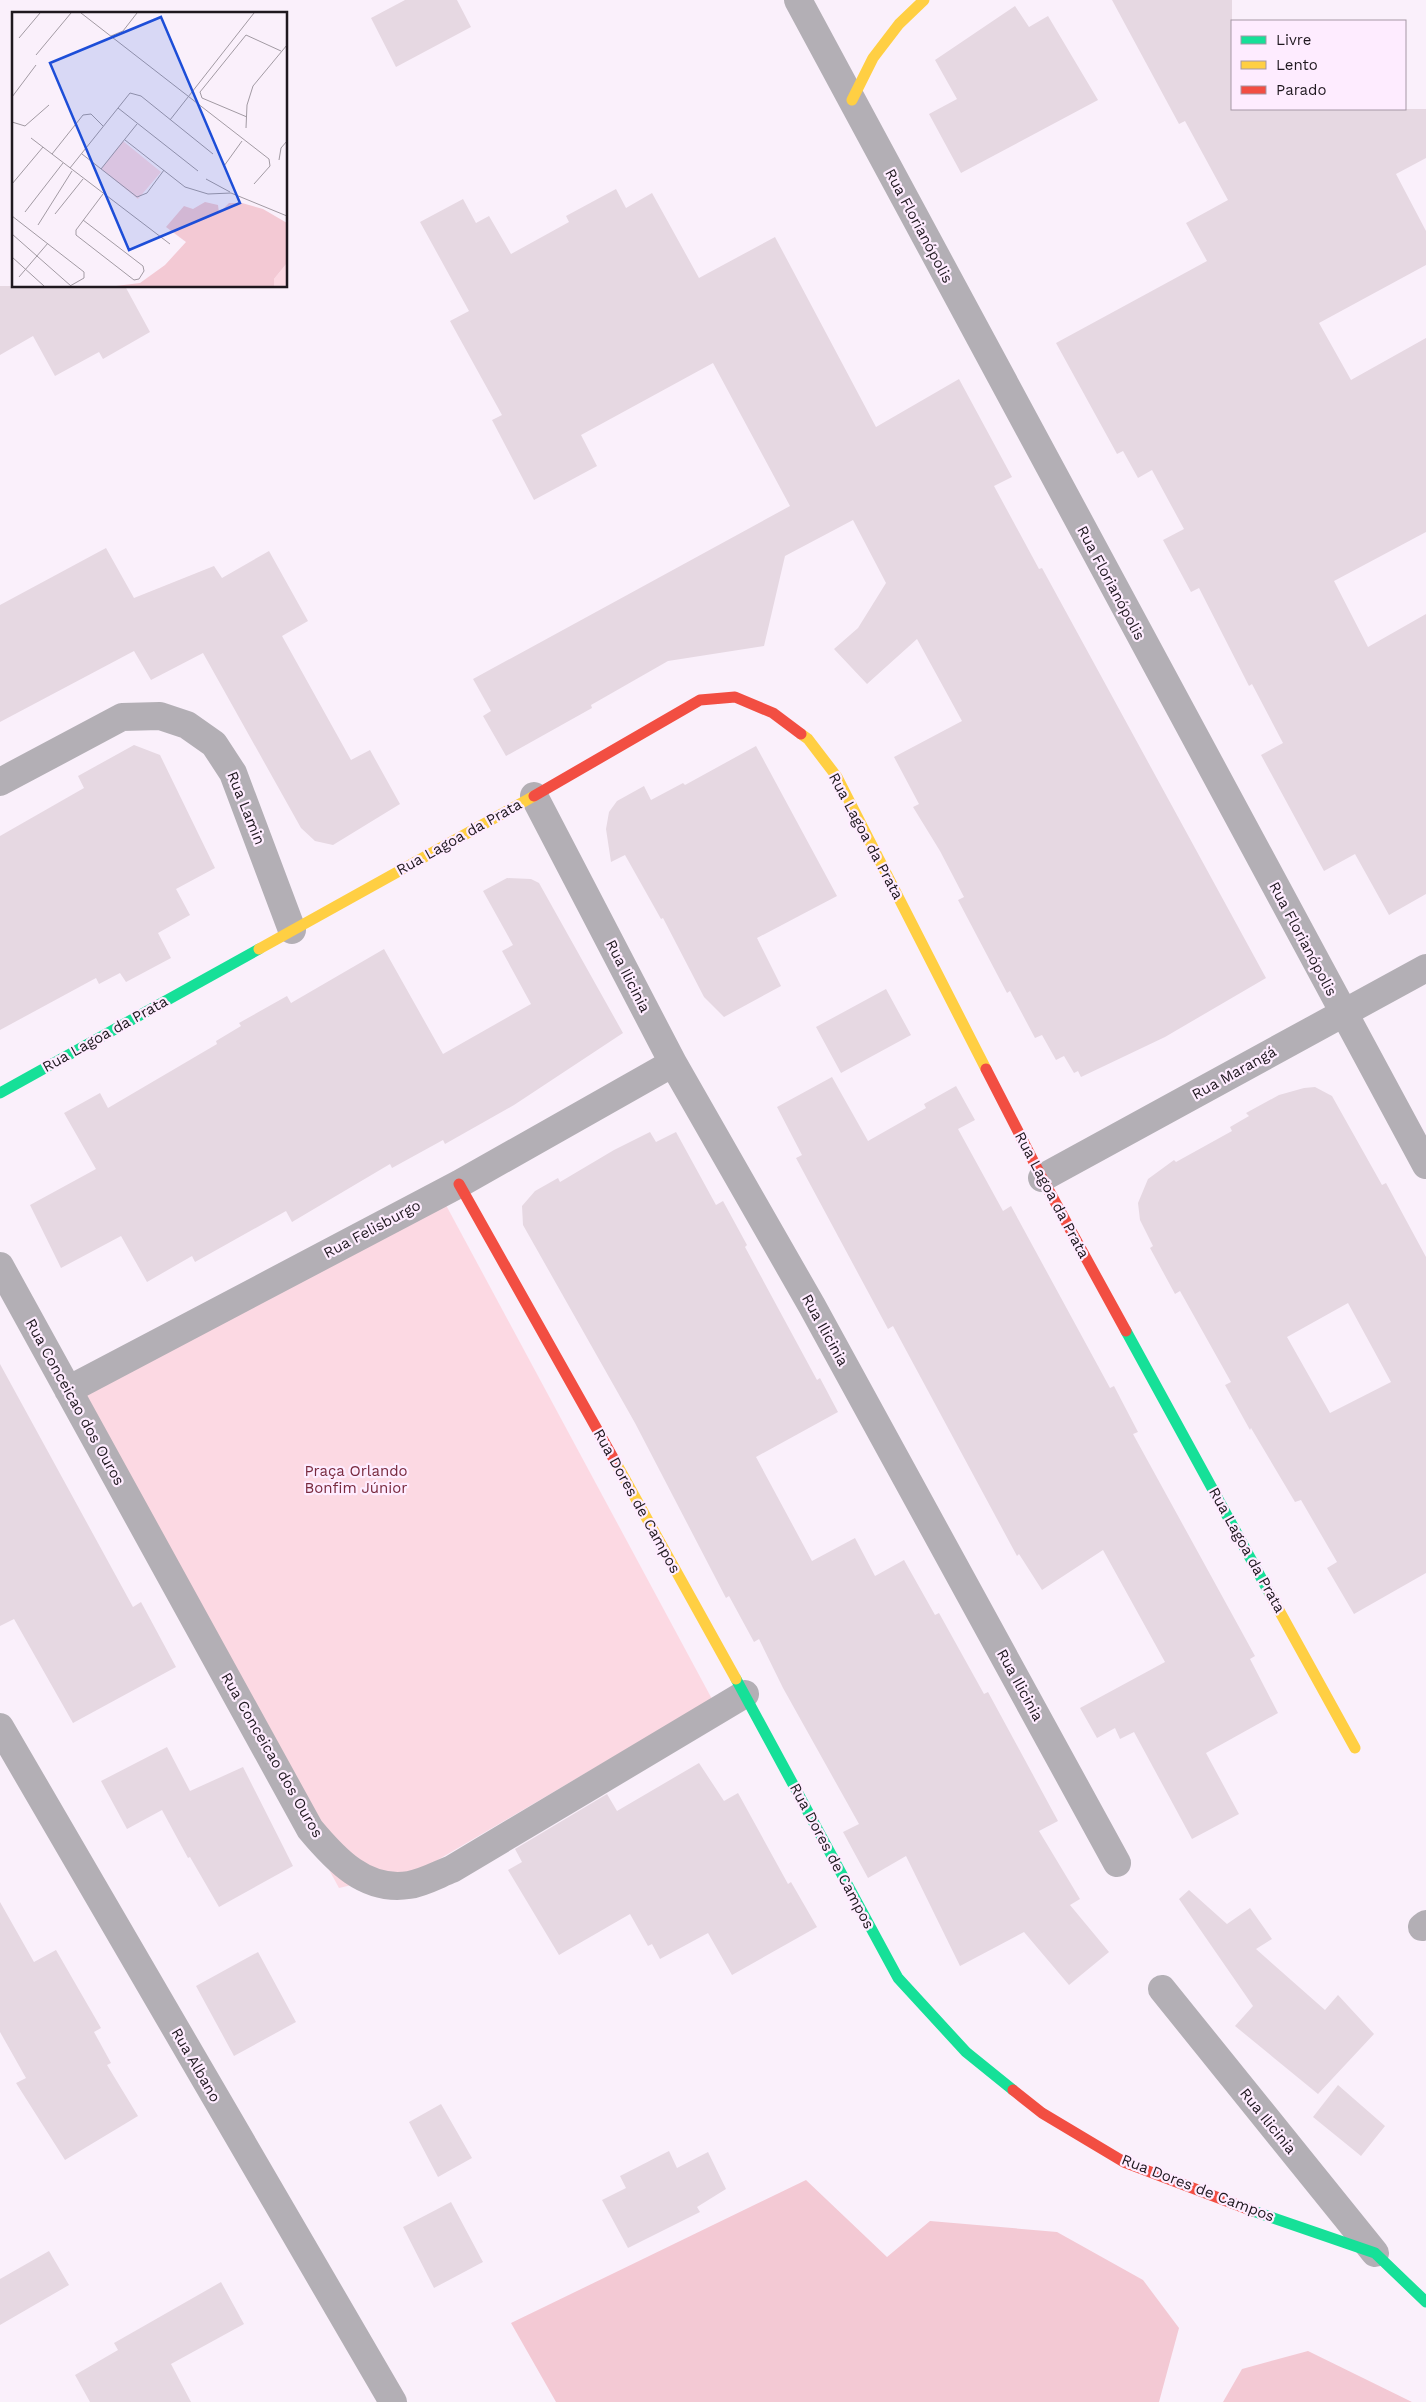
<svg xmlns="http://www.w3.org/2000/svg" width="1426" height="2402" viewBox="0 0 1426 2402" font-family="'Work Sans',sans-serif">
<rect width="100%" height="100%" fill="#faf0fb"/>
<!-- green -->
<path fill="#fcd9e3" d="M 440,1194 L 712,1699 L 424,1868 L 339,1888 L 68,1390 Z"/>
<!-- forest -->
<path fill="#f3c9d4" d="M 806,2180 L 887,2257 L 930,2221 L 1057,2232 L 1143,2280 L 1179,2328 L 1159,2402 L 556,2402 L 511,2323 Z
M 1308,2351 L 1412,2402 L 1223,2402 L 1242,2369 Z"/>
<!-- building -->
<path fill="#e6d8e2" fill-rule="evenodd" d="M 405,0 L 457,0 L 471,27 L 396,67 L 371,18 Z
M 1112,0 L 1232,0 L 1232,109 L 1426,109 L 1426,158 L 1396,174 L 1426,231 L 1426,265 L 1319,323 L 1351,380 L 1426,338 L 1426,532 L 1334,581 L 1368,647 L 1426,614 L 1426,894 L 1389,915 L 1355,854 L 1324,871 L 1261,755 L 1283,743 L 1252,684 L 1249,686 L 1199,588 L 1191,592 L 1163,540 L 1184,529 L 1152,470 L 1138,478 L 1123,451 L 1117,454 L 1056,343 L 1207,261 L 1186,223 L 1228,200 L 1185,121 L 1179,124 Z
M 1015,6 L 1029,27 L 1048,16 L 1098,100 L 961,173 L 929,114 L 957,99 L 935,60 Z
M 616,189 L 626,208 L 652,193 L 699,278 L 775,237 L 876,427 L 959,379 L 1012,477 L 994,486 L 1039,569 L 1042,568 L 1266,978 L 1165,1037 L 1081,1077 L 1078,1071 L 1074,1073 L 1064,1056 L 1056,1060 L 1042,1035 L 1035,1038 L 1010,991 L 1007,993 L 958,900 L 964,897 L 940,851 L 913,807 L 919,804 L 894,757 L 962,721 L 917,639 L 867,684 L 834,649 L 858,628 L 886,583 L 853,520 L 785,556 L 764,646 L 668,661 L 591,705 L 592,708 L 506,756 L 483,716 L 491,711 L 473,679 L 790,506 L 713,363 L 581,435 L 597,466 L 534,500 L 492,420 L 502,415 L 450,321 L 469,311 L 420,222 L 463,199 L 476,223 L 489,216 L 511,254 L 569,222 L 566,216 Z
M 0,286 L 125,286 L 150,332 L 103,359 L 99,352 L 55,376 L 33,336 L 0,355 Z
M 106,548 L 134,598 L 214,566 L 222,578 L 269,551 L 308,621 L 282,636 L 351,760 L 370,750 L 400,804 L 333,845 L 315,841 L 301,828 L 203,653 L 151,680 L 134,651 L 0,722 L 0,605 Z
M 134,745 L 160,755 L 215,868 L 176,889 L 190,915 L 158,933 L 171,958 L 126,982 L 120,973 L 99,984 L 96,978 L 0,1030 L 0,836 L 84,788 L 78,776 Z
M 756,746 L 837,896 L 757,938 L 781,986 L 724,1017 L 704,997 L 663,918 L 661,919 L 625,855 L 611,862 L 606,829 L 609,812 L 617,801 L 644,786 L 651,800 L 683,783 L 685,785 Z
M 507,878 L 531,879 L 539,883 L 623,1033 L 514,1105 L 445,1144 L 443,1140 L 392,1168 L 390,1164 L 292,1222 L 286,1211 L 195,1262 L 192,1256 L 147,1282 L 121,1236 L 61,1268 L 30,1205 L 96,1169 L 64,1113 L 100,1093 L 108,1108 L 217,1044 L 216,1041 L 241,1026 L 239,1023 L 287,996 L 291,1003 L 384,949 L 443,1054 L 531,1004 L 502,951 L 513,945 L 483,891 Z
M 886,989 L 911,1035 L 841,1073 L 816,1027 Z
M 832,1077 L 868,1141 L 926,1108 L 924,1104 L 956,1086 L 975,1120 L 958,1129 L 1003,1211 L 1011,1206 L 1110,1388 L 1114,1386 L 1138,1432 L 1133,1434 L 1255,1656 L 1250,1659 L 1278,1713 L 1206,1753 L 1239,1814 L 1192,1839 L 1134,1732 L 1120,1739 L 1115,1728 L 1097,1738 L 1080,1708 L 1165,1662 L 1103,1550 L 1042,1590 L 1019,1554 L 1017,1556 L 893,1326 L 888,1329 L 796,1158 L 802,1155 L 777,1107 Z
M 1315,1087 L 1332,1096 L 1382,1185 L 1386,1183 L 1426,1257 L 1426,1573 L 1354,1614 L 1327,1568 L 1337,1562 L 1301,1500 L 1295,1502 L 1251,1428 L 1250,1430 L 1225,1385 L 1231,1382 L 1180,1291 L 1175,1294 L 1150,1248 L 1153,1246 L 1140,1220 L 1138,1203 L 1148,1179 L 1174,1160 L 1176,1162 L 1232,1131 L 1230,1127 L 1249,1116 L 1246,1113 L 1279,1095 L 1304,1088 ZM 1348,1303 L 1391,1382 L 1330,1413 L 1287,1337 Z
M 650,1132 L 656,1142 L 676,1132 L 716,1205 L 723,1201 L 747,1245 L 745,1247 L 817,1380 L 820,1378 L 838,1412 L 756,1457 L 812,1561 L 855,1538 L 875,1576 L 904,1560 L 935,1615 L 939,1613 L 984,1694 L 988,1692 L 1058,1821 L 1039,1831 L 1080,1899 L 1070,1905 L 1109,1952 L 1069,1985 L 1024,1932 L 960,1966 L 906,1856 L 868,1878 L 843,1832 L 859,1824 L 783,1688 L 759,1639 L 754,1642 L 729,1596 L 726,1598 L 635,1423 L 523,1225 L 522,1206 L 535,1191 L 558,1178 L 560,1182 L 614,1150 Z
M 0,1364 L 133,1607 L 141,1602 L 176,1667 L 73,1723 L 14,1619 L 0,1626 Z
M 167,1747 L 190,1791 L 243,1767 L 293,1866 L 219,1907 L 190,1857 L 188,1858 L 162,1810 L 127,1829 L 101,1781 Z
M 699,1763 L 724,1801 L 738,1793 L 788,1884 L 791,1882 L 817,1927 L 732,1975 L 708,1933 L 660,1959 L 652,1944 L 648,1946 L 630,1914 L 559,1955 L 508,1870 L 522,1862 L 515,1849 L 607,1794 L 617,1811 Z
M 1189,1890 L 1227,1924 L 1250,1908 L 1272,1939 L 1256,1949 L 1325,2010 L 1338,1995 L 1374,2034 L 1318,2094 L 1235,2026 L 1253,2006 L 1179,1899 Z
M 0,1902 L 34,1962 L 56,1950 L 101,2028 L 94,2032 L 111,2063 L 107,2065 L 138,2116 L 65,2160 L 16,2083 L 26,2078 L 0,2032 Z
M 258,1952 L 296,2022 L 234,2056 L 196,1986 Z
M 1338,2085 L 1385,2126 L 1361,2156 L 1313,2117 Z
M 441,2104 L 472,2158 L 438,2177 L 409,2122 Z
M 669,2151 L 677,2168 L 708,2152 L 726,2189 L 697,2207 L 700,2212 L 628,2248 L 602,2200 L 626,2188 L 620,2176 Z
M 451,2202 L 483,2262 L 434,2288 L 403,2227 Z
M 49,2251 L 69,2285 L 0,2325 L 0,2279 Z
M 221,2282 L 244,2324 L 171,2364 L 191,2402 L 90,2402 L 75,2375 L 118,2350 L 114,2343 Z"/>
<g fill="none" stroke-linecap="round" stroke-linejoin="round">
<!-- street -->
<path stroke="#b3afb5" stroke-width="28" d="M 798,0 L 1426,1165
M 0,782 L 122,717 L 160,716 L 187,725 L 214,744 L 233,773 L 292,930
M 534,796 L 673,1063 L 812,1306 L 1117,1863
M 1042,1178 L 1426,968
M 0,1266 L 310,1829 C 335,1859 365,1892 409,1885 C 423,1883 439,1874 452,1869 L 745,1694
M 68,1390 L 459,1184 L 673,1063
M 0,1727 L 393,2402
M 1422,1927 L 1426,1924
M 1162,1989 L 1375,2253"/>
<!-- fast -->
<path stroke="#16e098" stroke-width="11" d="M 0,1093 L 259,949
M 1126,1331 L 1270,1594
M 736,1679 L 898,1978 L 966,2052 L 1013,2090
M 1253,2211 L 1375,2253 L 1426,2302"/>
<!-- slow -->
<path stroke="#ffcf43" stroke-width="11" d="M 852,100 L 873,58 L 899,24 L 924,0
M 801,734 L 808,739 L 837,777 L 986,1069
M 259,949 L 534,796
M 616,1463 L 736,1679
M 1270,1594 L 1355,1748"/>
<!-- jam -->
<path stroke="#f24e42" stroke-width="11" d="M 534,796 L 700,700 L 735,697 L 773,713 L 801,734
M 986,1069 L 1042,1178 L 1126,1331
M 459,1184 L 616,1463
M 1013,2090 L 1042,2113 L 1124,2162 L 1253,2211"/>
</g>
<g text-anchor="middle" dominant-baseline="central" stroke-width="4.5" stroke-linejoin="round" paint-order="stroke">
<!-- street labels -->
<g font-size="15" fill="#1f181f" stroke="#feecff">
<text transform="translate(919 226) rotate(62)">Rua Florianópolis</text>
<text transform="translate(1111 583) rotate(62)">Rua Florianópolis</text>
<text transform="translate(246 808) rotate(68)">Rua Lamin</text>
<text transform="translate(866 836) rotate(62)">Rua Lagoa da Prata</text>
<text transform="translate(459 837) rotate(-29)">Rua Lagoa da Prata</text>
<text transform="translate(1303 939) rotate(62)">Rua Florianópolis</text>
<text transform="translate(628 976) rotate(63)">Rua Ilicinia</text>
<text transform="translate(105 1034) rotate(-29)">Rua Lagoa da Prata</text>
<text transform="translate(1234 1073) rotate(-29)">Rua Marangá</text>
<text transform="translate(1052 1195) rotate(62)">Rua Lagoa da Prata</text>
<text transform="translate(372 1229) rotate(-28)">Rua Felisburgo</text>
<text transform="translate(825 1330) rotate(61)">Rua Ilicinia</text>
<text transform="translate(75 1402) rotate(61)">Rua Conceicao dos Ouros</text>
<text transform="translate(637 1501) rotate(61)">Rua Dores de Campos</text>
<text transform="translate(1247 1550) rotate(61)">Rua Lagoa da Prata</text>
<text transform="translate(1020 1685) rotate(61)">Rua Ilicinia</text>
<text transform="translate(272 1755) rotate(60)">Rua Conceicao dos Ouros</text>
<text transform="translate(832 1856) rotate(62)">Rua Dores de Campos</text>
<text transform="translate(196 2065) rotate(60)">Rua Albano</text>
<text transform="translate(1268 2121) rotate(51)">Rua Ilicinia</text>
<text transform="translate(1198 2188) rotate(21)">Rua Dores de Campos</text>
</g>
<!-- park labels -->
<g font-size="15" fill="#78293d" stroke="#feecff">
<text x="356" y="1471">Praça Orlando<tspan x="356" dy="17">Bonfim Júnior</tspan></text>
</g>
</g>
<!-- overview -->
<g transform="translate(12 12)">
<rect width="275" height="275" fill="#faf0fb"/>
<path d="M 111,129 L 149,160 L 126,187 L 89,157 ZM 275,251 L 275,274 L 262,274 L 262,267 Z" fill="#fcd9e3"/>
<path d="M 193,190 L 206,193 L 207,201 L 217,191 L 230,191 L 251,197 L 275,211 L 275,251 L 262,267 L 262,274 L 104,274 L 128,271 L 153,253 L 174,230 L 154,215 L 172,194 L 181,197 Z" fill="#f3c9d4"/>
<path fill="none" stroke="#a29aa3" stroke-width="1" d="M 69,1 L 257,147 L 258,154 L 242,172M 99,24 L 111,19 L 125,1M 7,26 L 28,1M 24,43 L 59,1M 0,85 L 24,53M 106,96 L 186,159M 235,105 L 190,86 L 188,80 L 234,23 L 269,39M 158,108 L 242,1M 0,110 L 13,114 L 37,93M 234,116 L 235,93 L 241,74 L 275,33M 19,126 L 158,232M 113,128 L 173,175 L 196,182 L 219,181 L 275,204M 40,142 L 71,103 L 79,102 L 91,114M 70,142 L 125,185 L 135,181 L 152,158M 267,148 L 269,136 L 275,129M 212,154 L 230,129M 58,156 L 118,81 L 129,84 L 201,142M 89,157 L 125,112M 194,167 L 218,180M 0,172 L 31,135M 13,200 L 51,151M 43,202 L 71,167M 0,204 L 72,260 L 72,266 L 58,274M 71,208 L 131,254 L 132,259 L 127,267 L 122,268 L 64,223 L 64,218 L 91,182M 26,213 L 60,159M 0,222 L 59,274M 0,245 L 32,274M 7,265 L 36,231"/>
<path fill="#1d4ed8" fill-opacity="0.15" stroke="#1d4ed8" stroke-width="2.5" d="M 149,5 L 228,191 L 117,238 L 38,51 Z"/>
<rect width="275" height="275" fill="none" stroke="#1f181f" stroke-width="2.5"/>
</g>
<!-- legend -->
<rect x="1231" y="20" width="175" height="90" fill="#feecff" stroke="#a597a5"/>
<rect x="1241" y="36" width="25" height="8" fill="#16e098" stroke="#a597a5"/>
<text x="1276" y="45" font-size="15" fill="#1f181f">Livre</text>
<rect x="1241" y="61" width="25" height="8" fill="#ffcf43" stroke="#a597a5"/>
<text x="1276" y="70" font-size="15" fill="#1f181f">Lento</text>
<rect x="1241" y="86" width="25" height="8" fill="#f24e42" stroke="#a597a5"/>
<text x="1276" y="95" font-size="15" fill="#1f181f">Parado</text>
</svg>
